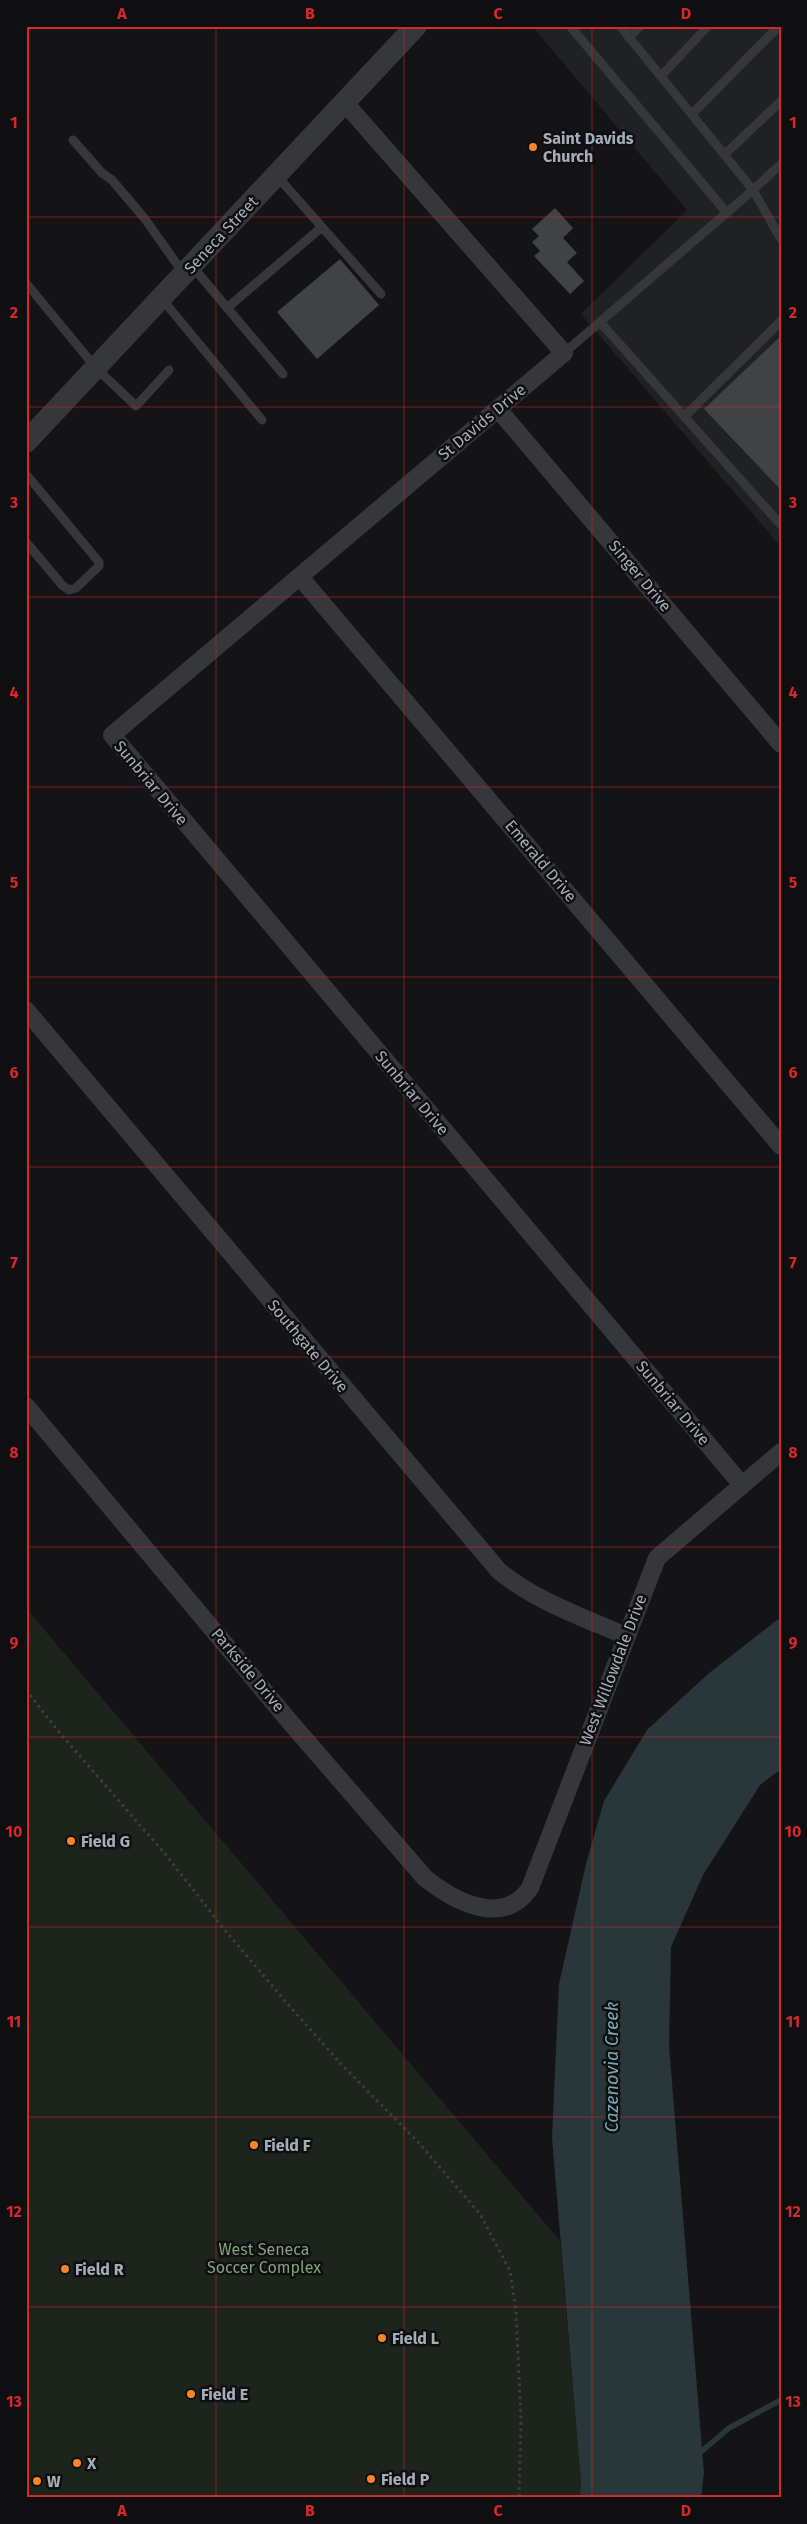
<svg xmlns="http://www.w3.org/2000/svg" width="807" height="2524" viewBox="0 0 807 2524" font-family="'Fira Sans',sans-serif">
<rect width="100%" height="100%" fill="#141416"/>
<!-- built -->
<path fill="#202123" d="M 532,26 L 781,26 L 781,547 L 581,314 L 687,210 Z"/>
<!-- green -->
<path fill="#1c241c" d="M 26,1608 L 560,2241 L 581,2483 L 580,2498 L 26,2498 Z"/>
<!-- water -->
<path fill="#2a373a" d="M 781,1617 L 781,1769 L 760,1785 L 703,1875 L 671,1947 L 669,2046 L 704,2473 L 701,2498 L 580,2498 L 581,2483 L 552,2138 L 559,1984 L 586,1864 L 604,1801 L 647,1730 L 708,1674 Z"/>
<g fill="none" stroke-linecap="round" stroke-linejoin="round">
<!-- stream -->
<path stroke="#2a373a" stroke-width="5.5" d="M 702,2451 L 729,2428 L 781,2400"/>
</g>
<!-- building -->
<path fill="#404346" d="M 555,208 L 573,228 L 563,238 L 577,253 L 567,262 L 584,281 L 570,294 L 534,256 L 540,251 L 532,242 L 539,236 L 532,229 Z
M 340,259 L 379,305 L 317,359 L 277,312 Z
M 781,336 L 781,490 L 704,409 Z"/>
<g fill="none" stroke-linecap="round" stroke-linejoin="round">
<!-- path -->
<path stroke="#3b3e42" stroke-width="3" stroke-dasharray="2.5 4" stroke-linecap="butt" d="M 26,1690 L 58,1731 L 166,1855 L 224,1929 L 285,2001 L 341,2064 L 418,2142 L 480,2214 L 510,2271 L 516,2311 L 521,2420 L 519,2498"/>
<!-- service -->
<path stroke="#35373b" stroke-width="9" d="M 570,26 L 727,213
M 629,38 L 640,26
M 661,76 L 708,26
M 692,114 L 779,26
M 73,140 L 102,173 L 112,180 L 145,219 L 184,274
M 724,155 L 781,101
M 781,164 L 753,190 L 781,239
M 277,176 L 381,294
M 192,266 L 283,374
M 26,283 L 96,368 L 136,406 L 169,370
M 162,299 L 262,420
M 227,308 L 322,227
M 600,322 L 781,525
M 564,353 L 753,190 L 620,26
M 685,416 L 781,321
M 26,474 L 99,562 L 99,566 L 76,588 L 69,590 L 62,585 L 26,542"/>
<!-- minor -->
<path stroke="#35373b" stroke-width="18" d="M 345,103 L 564,353 L 112,735 L 742,1485
M 498,409 L 781,744
M 300,577 L 781,1146
M 26,1010 L 499,1571 C 536,1601 582,1617 626,1636
M 26,1406 L 290,1722 L 425,1878 C 454,1901 503,1928 530,1888 L 657,1558 L 781,1452"/>
<!-- tertiary -->
<path stroke="#35373b" stroke-width="22" d="M 26,442 L 416,26"/>
</g>
<!-- grid -->
<path fill="none" stroke="#d62828" stroke-width="1" stroke-opacity="0.55" d="M 216,26 L 216,2498M 404,26 L 404,2498M 592,26 L 592,2498M 26,217 L 781,217M 26,407 L 781,407M 26,597 L 781,597M 26,787 L 781,787M 26,977 L 781,977M 26,1167 L 781,1167M 26,1357 L 781,1357M 26,1547 L 781,1547M 26,1737 L 781,1737M 26,1927 L 781,1927M 26,2117 L 781,2117M 26,2307 L 781,2307"/>
<!-- markers -->
<g fill="#fa8428" stroke="#0f0f11" stroke-width="2">
<circle cx="533" cy="147" r="5"/>
<circle cx="71" cy="1841" r="5"/>
<circle cx="254" cy="2145" r="5"/>
<circle cx="65" cy="2269" r="5"/>
<circle cx="382" cy="2338" r="5"/>
<circle cx="191" cy="2394" r="5"/>
<circle cx="77" cy="2463" r="5"/>
<circle cx="371" cy="2479" r="5"/>
<circle cx="37" cy="2481" r="5"/>
</g>
<g text-anchor="middle" dominant-baseline="central" stroke-width="5" stroke-linejoin="round" paint-order="stroke">
<!-- poi labels -->
<g font-size="16" font-weight="bold" fill="#a5aeb7" stroke="#0f0f11" text-anchor="start">
<text x="543" y="138">Saint Davids<tspan x="543" dy="18">Church</tspan></text>
<text x="81" y="1841">Field G</text>
<text x="264" y="2145">Field F</text>
<text x="75" y="2269">Field R</text>
<text x="392" y="2338">Field L</text>
<text x="201" y="2394">Field E</text>
<text x="87" y="2463">X</text>
<text x="381" y="2479">Field P</text>
<text x="47" y="2481">W</text>
</g>
<!-- street labels -->
<g font-size="16" fill="#a5aeb7" stroke="#0f0f11">
<text transform="translate(221 235) rotate(-47)">Seneca Street</text>
<text transform="translate(482 422) rotate(-40)">St Davids Drive</text>
<text transform="translate(640 576) rotate(50)">Singer Drive</text>
<text transform="translate(151 783) rotate(50)">Sunbriar Drive</text>
<text transform="translate(541 861) rotate(50)">Emerald Drive</text>
<text transform="translate(412 1093) rotate(50)">Sunbriar Drive</text>
<text transform="translate(308 1346) rotate(50)">Southgate Drive</text>
<text transform="translate(673 1403) rotate(50)">Sunbriar Drive</text>
<text transform="translate(248 1670) rotate(50)">Parkside Drive</text>
<text transform="translate(613 1670) rotate(-69)">West Willowdale Drive</text>
</g>
<!-- park labels -->
<g font-size="16" fill="#81a37b" stroke="#0f0f11">
<text x="264" y="2249">West Seneca<tspan x="264" dy="18">Soccer Complex</tspan></text>
</g>
<!-- water labels -->
<g font-size="18" font-style="italic" fill="#7aa6b4" stroke="#0f0f11">
<text transform="translate(612 2067) rotate(-90)">Cazenovia Creek</text>
</g>
</g>
<!-- border -->
<rect width="807" height="2524" fill="none" stroke="#0f0f11" stroke-width="55"/>
<rect x="28" y="28" width="752" height="2468" fill="none" stroke="#d62828" stroke-width="2"/>
<g font-size="16" text-anchor="middle" font-weight="bold" fill="#d62828">
<text x="122" y="19">A</text>
<text x="310" y="19">B</text>
<text x="498" y="19">C</text>
<text x="686" y="19">D</text>
<text x="14" y="128">1</text>
<text x="793" y="128">1</text>
<text x="14" y="318">2</text>
<text x="793" y="318">2</text>
<text x="14" y="508">3</text>
<text x="793" y="508">3</text>
<text x="14" y="698">4</text>
<text x="793" y="698">4</text>
<text x="14" y="888">5</text>
<text x="793" y="888">5</text>
<text x="14" y="1078">6</text>
<text x="793" y="1078">6</text>
<text x="14" y="1268">7</text>
<text x="793" y="1268">7</text>
<text x="14" y="1458">8</text>
<text x="793" y="1458">8</text>
<text x="14" y="1648">9</text>
<text x="793" y="1648">9</text>
<text x="14" y="1837">10</text>
<text x="793" y="1837">10</text>
<text x="14" y="2027">11</text>
<text x="793" y="2027">11</text>
<text x="14" y="2217">12</text>
<text x="793" y="2217">12</text>
<text x="14" y="2407">13</text>
<text x="793" y="2407">13</text>
<text x="122" y="2516">A</text>
<text x="310" y="2516">B</text>
<text x="498" y="2516">C</text>
<text x="686" y="2516">D</text>
</g>
</svg>
